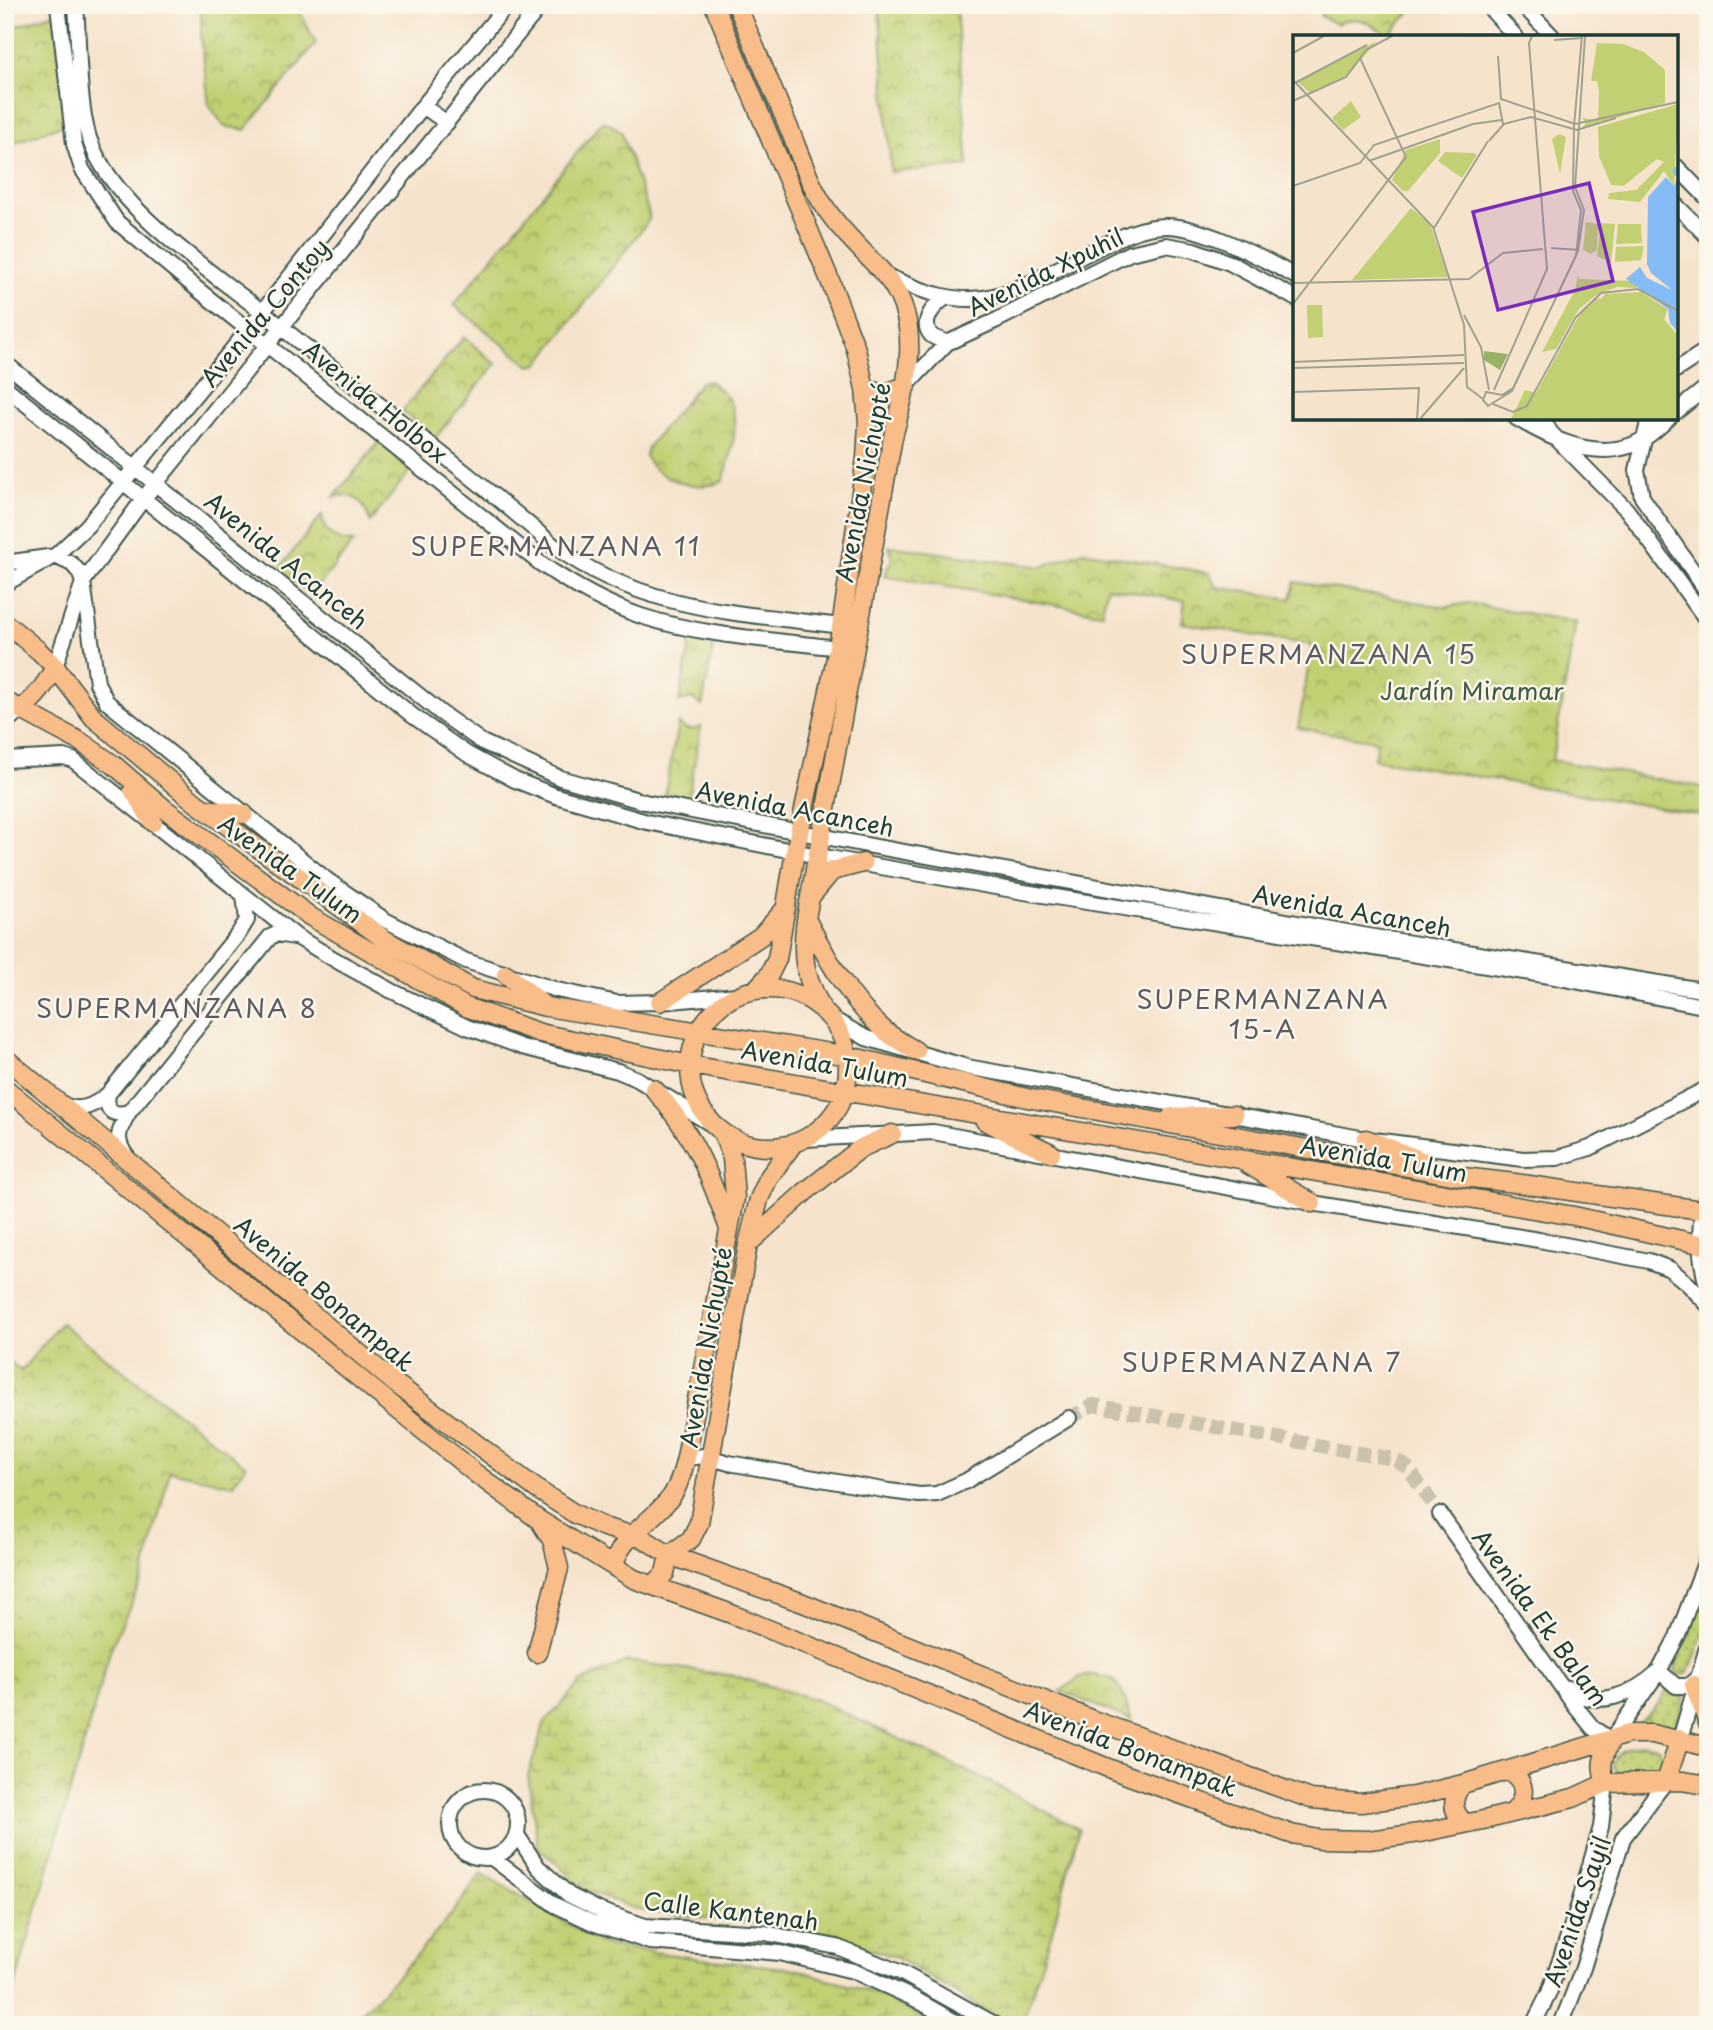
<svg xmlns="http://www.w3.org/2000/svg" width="1713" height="2030" viewBox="0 0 1713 2030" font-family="'Playpen Sans',sans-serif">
<defs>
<pattern id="grass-dots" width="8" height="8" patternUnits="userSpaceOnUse" patternTransform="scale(1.75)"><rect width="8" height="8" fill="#c1d073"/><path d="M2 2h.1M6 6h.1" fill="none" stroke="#9caa5f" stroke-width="1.8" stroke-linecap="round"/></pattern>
<pattern id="wetland-marsh" width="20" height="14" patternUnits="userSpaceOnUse" patternTransform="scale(1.75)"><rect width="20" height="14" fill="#c1d073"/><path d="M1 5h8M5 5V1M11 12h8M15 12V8" fill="none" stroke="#9caa5f"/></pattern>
<pattern id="park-crowns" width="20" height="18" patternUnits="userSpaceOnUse" patternTransform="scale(1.75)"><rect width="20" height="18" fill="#c1d073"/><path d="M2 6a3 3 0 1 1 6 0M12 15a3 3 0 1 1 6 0" fill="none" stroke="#9caa5f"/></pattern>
</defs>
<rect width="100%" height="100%" fill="#fbf7ec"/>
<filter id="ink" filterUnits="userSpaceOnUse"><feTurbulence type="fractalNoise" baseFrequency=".0143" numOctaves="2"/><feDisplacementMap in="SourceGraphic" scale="14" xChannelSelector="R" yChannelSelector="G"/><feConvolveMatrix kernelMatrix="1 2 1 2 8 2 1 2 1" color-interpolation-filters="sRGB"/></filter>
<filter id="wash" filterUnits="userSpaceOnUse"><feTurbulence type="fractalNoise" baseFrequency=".00686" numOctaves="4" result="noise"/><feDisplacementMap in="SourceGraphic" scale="28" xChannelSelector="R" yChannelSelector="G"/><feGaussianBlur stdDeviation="1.57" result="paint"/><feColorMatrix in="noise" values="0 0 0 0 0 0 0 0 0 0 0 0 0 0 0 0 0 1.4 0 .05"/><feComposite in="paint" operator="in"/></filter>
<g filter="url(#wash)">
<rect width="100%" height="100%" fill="#f6e3cc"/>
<!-- grass -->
<path fill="url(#grass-dots)" stroke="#708654" stroke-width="2" d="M 1708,1585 L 1708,1623 L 1689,1672 L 1682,1675 L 1675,1671 L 1676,1666 Z
M 1667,1690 L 1677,1695 L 1685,1696 L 1673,1736 L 1634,1729 L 1661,1701 Z
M 1643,1744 C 1648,1745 1656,1745 1659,1749 C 1666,1757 1662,1771 1654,1775 C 1639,1781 1620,1780 1613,1766 C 1616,1748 1627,1748 1643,1744 Z"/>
<!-- wetland -->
<path fill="url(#wetland-marsh)" stroke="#708654" stroke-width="2" d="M 627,1661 L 735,1676 L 817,1700 L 986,1780 L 1079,1829 L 1051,1935 L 1024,2018 L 1005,2022 L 893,1956 L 805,1930 L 639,1910 L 585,1890 L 538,1847 L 528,1775 L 545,1722 L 581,1682 Z
M 481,1873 L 602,1944 L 701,1959 L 795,1969 L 880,1995 L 938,2025 L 349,2025 C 397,1977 444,1930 481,1873 Z"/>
<!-- park -->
<path fill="url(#park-crowns)" stroke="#708654" stroke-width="2" d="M 201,5 L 296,5 L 316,43 L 245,130 L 224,126 L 209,105 L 201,37 Z
M 879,5 L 956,5 L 968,166 L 891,172 Z
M 1320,5 L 1417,5 L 1388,35 C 1369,22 1358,14 1336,24 L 1321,16 Z
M 55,13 L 67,123 L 5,146 L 5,30 Z
M 606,122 L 621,131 L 649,214 L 649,220 L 538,364 L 530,366 L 454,305 L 601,123 Z
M 464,337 L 496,364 L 435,438 L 402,411 Z
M 709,381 C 718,388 727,394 731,405 C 740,426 730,460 723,481 C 700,493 654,480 645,455 L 648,447 L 701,382 Z
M 383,437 L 415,465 L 370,522 C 364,503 357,492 334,497 Z
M 322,515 C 323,534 337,542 354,542 L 311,595 L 279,569 Z
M 889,546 L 1041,567 L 1083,551 L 1209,573 L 1217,587 L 1291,599 L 1295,582 L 1446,607 L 1469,603 L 1576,622 L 1552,760 L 1708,788 L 1708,816 L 1374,759 L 1377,741 L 1298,728 L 1312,645 L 1182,623 L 1185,601 L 1107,587 L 1102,613 L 884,576 L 892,559 Z
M 693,629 L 716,633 L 702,706 L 692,698 L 679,702 Z
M 678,723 L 686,729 L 697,729 L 701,727 L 688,798 L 665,794 Z
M 61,1323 L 246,1466 L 232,1485 L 170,1471 L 143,1577 L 111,1648 L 5,2020 L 5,1358 L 21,1371 Z
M 1092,1675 C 1122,1675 1123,1696 1132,1720 L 1060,1691 L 1080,1677 Z"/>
</g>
<g filter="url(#ink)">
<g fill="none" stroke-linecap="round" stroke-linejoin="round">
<!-- minor-tunnel -->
<path stroke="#cbc2ae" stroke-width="14" stroke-dasharray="14 7" stroke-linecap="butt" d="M 1069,1418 L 1093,1405 L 1394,1459 L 1408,1468 L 1440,1514"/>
<defs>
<path id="minor" d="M 58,5 L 74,144 L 82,169 L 117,222 L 196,288 L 541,564 C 572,585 605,604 641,616 C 701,636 775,640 838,648
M 76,5 C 79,43 78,103 89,138 C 114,212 221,277 280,326 C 370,400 466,469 554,546 C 644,611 735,612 841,626
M 1487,5 L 1516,37
M 1523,5 L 1553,37
M 423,106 L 447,123
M 1676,166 L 1708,199
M 1676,205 L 1708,237
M 885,275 C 918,290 957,306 994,296 C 1029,287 1063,265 1096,249 C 1118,238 1141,226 1166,226 C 1204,226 1261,258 1295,276
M 947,343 C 942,340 934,338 931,335 C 919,321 936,303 947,297
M 5,363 L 441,713 L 482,742 L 560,778 L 645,802 L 877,847 L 1374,937 L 1708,991
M 1676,370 L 1708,349
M 907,385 L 947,343 L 997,320 L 1130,253 L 1166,245 L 1194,250 L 1230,263 L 1295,298
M 5,387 L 413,716 L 467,754 L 515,780 L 556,796 L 647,822 L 818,856 L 1024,892 L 1549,976 L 1708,1007
M 1676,412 L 1708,386
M 1516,418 C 1548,437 1590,459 1629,446 C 1644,441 1657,429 1669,418
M 1543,418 L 1550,432 L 1627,510 L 1708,622
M 1649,418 L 1637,470 L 1642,497 L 1708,593
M 5,563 L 55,556 L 72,564 L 79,572 L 83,582 L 97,683 L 107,702 L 327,880 L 385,920 L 466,961 L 557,990 L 617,1003 L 660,1002 L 737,995
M 5,584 L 55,556 L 87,526 L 249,329 L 423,106 L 507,5
M 55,667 L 83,582 L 144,498 L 541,5
M 5,723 L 21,709
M 5,760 L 64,757 L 73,760 L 297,937 L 339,962 L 392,991 L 467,1027 L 522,1047 L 618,1071 L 637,1079 L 716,1127
M 831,1018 L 866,1038 L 967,1067 L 1366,1139 L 1523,1159 L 1557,1158 L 1590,1148 L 1708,1088
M 108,1094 C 105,1112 113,1116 129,1112
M 61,1103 C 78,1114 94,1106 108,1094 L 239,933 L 247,920 L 244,896
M 805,1139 L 933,1132 L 1312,1203 L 1539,1240 L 1649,1261 L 1670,1269 L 1688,1284 L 1708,1305
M 128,1158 C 114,1140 118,1131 129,1112 L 270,937 L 277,934 L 294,937
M 1708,1192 C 1696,1225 1699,1257 1708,1290
M 686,1458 L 704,1456 L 729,1463 L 889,1491 L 920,1495 L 937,1494 L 966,1481 L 1069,1418
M 1440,1514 L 1575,1706 L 1593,1728 L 1611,1740 L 1659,1671 L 1677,1637 L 1708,1555
M 1567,1688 C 1597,1711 1634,1694 1659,1671 L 1676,1686 L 1688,1686 L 1696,1679
M 1680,1739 L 1708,1644
M450 1824a34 34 0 1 1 68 0a34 34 0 1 1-68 0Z
M 517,1835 L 538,1867 L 569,1895 L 601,1911 L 645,1926 L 765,1933 L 837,1947 L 902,1973 L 996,2025
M 492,1858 L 555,1905 L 593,1923 L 650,1942 L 780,1953 L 853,1971 L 913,1998 L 961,2025
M 1533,2025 L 1549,1993 L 1578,1907 L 1601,1827 L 1606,1783
M 1561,2025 L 1583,1968 L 1623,1838 L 1666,1781"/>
<path id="major" d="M 714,5 L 829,278 L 856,349 L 865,389 L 868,423 L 866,458 L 838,648 L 795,852 L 777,959 L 769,975 L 756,989
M 737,5 C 755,48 773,91 791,133 C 799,153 806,174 816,192 C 833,225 860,247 884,274 C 925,320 907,384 893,437 L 806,919 C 801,956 804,974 821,1007
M 865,389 L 884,394 L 907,385
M 5,623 L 39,651 L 55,667 L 94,718 L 196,803 L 384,939 L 473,989 L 546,1007 L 849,1056 L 1027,1098 L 1390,1164 L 1463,1177 L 1515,1183 L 1708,1211
M 5,701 L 81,742 L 114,765 L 165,809 L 311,917 L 466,1007 L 540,1033 L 690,1065 L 1574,1216 L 1708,1246
M 21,709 C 37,697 45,685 55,667
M 133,790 L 153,822
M 206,809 L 244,814
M 811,896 L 832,871 L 863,863
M 806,919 C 827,958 850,1001 884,1030 C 893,1038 905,1044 916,1051
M 506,974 L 543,1005
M690 1068a79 79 0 1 1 158 0a79 79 0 1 1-158 0Z
M 660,1002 L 761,936 L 786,908
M 5,1058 L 395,1383 L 538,1490 L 575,1514 L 604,1527 L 644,1539 L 669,1555 L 803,1603 L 1093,1720 L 1311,1799 L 1361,1803 L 1414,1796 L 1463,1784 L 1628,1734 L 1652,1734 L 1708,1747
M 5,1088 L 475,1473 L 539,1520 L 634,1579 L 729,1613 L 1113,1770 L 1291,1834 L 1320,1839 L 1369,1840 L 1420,1833 L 1488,1819 L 1573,1798 L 1606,1783 L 1682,1781 L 1708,1785
M 654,1089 C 694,1135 708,1170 728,1226
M 1171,1117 L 1234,1115
M 985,1121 L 1051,1153
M 1366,1139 L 1427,1163
M 1246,1163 L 1312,1203
M 748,1244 L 805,1192 L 861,1148 L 892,1134
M 669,1555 L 691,1539 L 699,1523 L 748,1244 L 759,1199 L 769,1177 L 793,1144
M 615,1566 C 615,1540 658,1518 673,1494 C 680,1483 683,1470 686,1458 L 735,1198 L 732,1158 L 722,1132
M 653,1586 L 665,1573 L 669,1555
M 537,1653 L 559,1568 L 552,1540 L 541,1523
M 1694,1685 L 1708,1723
M 1509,1771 C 1526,1781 1527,1797 1514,1811
M 1666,1781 L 1680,1739
M 1606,1783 C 1599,1766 1603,1756 1611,1740
M 1463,1784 C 1451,1797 1451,1812 1465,1823"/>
</defs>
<!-- minor casing -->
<use href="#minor" stroke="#3f564b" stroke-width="18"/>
<!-- major casing -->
<use href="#major" stroke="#3f564b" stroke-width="21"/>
<!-- minor -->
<use href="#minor" stroke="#fff" stroke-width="14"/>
<!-- major -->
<use href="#major" stroke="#f8bd89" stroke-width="18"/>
</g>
</g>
<g text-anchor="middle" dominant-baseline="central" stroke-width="5" stroke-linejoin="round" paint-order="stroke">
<!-- street labels -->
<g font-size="24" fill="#1f3d34" stroke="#fbf7ec">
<text transform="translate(1045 271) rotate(-26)">Avenida Xpuhil</text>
<text transform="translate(264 312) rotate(-50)">Avenida Contoy</text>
<text transform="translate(376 401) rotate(39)">Avenida Holbox</text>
<text transform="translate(862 482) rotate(-79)">Avenida Nichupté</text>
<text transform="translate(287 560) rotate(39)">Avenida Acanceh</text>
<text transform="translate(795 808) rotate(11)">Avenida Acanceh</text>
<text transform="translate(291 868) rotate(35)">Avenida Tulum</text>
<text transform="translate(1352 910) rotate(10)">Avenida Acanceh</text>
<text transform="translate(825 1063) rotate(10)">Avenida Tulum</text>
<text transform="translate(1384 1158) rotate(10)">Avenida Tulum</text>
<text transform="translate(325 1293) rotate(40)">Avenida Bonampak</text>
<text transform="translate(705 1347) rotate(-80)">Avenida Nichupté</text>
<text transform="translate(1541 1617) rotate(54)">Avenida Ek Balam</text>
<text transform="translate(1131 1748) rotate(21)">Avenida Bonampak</text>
<text transform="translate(731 1910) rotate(7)">Calle Kantenah</text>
<text transform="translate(1576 1911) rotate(-71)">Avenida Sayil</text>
</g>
<!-- park labels -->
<g font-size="24" fill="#3f5a41" stroke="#fbf7ec">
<text x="1472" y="690">Jardín Miramar</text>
</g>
<!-- neighbourhood labels -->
<g font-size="26" letter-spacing="2" fill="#5d5b61" stroke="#fbf7ec">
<text x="556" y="545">SUPERMANZANA 11</text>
<text x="1329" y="653">SUPERMANZANA 15</text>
<text x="1263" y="998">SUPERMANZANA<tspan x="1263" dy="30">15-A</tspan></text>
<text x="177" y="1007">SUPERMANZANA 8</text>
<text x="1262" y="1361">SUPERMANZANA 7</text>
</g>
</g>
<!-- overview -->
<g transform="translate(1293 35)">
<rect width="385" height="385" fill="#f6e3cc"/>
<path d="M 191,316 L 215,319 L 207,335 L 191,325 Z" fill="#98b265"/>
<path d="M 385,69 L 381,151 L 371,136 L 347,167 L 315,164 L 316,158 L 343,155 L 371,127 L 364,124 L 351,131 L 331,151 L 319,150 L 306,121 L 305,92 ZM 293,187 L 305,189 L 304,215 L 298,219 L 290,215 ZM 308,188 L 322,189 L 318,228 L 304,221 ZM 325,189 L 348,189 L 349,208 L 323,209 ZM 351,211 L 348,225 L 322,227 L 323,212 ZM 303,263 L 374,274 L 371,284 L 385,301 L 385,384 L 218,384 L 232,355 L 243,358 L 288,277 Z" fill="#c1d073"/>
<path d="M 84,6 L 56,39 L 17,58 L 5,47 ZM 304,8 L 330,9 L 351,17 L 372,35 L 372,68 L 288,94 L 293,88 L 289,83 L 305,85 L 306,56 L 304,46 L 298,46 ZM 58,66 L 68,82 L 50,95 L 39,83 ZM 266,99 L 273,102 L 267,139 L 259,104 ZM 306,101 L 364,124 L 333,149 L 318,150 L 306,121 ZM 147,104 L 147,118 L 115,156 L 110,156 L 99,145 L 113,115 ZM 152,117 L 181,118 L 184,120 L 169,143 L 145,126 ZM 118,173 L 137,189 L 155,242 L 59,245 ZM 285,240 L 286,244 L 342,246 L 344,253 L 324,252 L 303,260 L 286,274 L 263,314 L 249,317 L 282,255 ZM 348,257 L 374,274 L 371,284 L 385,301 L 382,327 L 353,295 L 341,269 L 304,269 L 312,259 ZM 14,270 L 29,270 L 30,302 L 15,303 Z" fill="#c1d073"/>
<path d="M105 142a9 9 0 1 1 18 0a9 9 0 1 1-18 0Z" fill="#c1d073"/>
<path d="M 385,129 L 385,297 L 377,288 L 375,274 L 333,244 L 347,232 L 354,243 L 379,255 L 358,238 L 354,229 L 355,162 L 373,142 L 381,151 L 384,143 L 379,136 Z" fill="#86bcf5"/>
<path fill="none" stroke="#a0a18f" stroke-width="2" d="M 289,1 L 281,91 L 280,156 L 288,175 L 283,221 L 220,353 L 209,360 L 193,357 L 190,365 L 195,371 L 219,356 L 285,216 L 291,175 L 282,152 L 292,1M 261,5 L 290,3M 0,18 L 31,1M 205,21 L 208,64 L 282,89 L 385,67M 0,45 L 140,192 L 171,290 L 174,352 L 190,364M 0,49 L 74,10M 0,66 L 53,42 L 73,15 L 99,1M 211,89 L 238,82 L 284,95 L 323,83M 196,106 L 211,89M 76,126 L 180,89 L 209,85M 0,151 L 67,128 L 81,110 L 206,68 L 210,89M 141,193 L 195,106M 258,213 L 286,215M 0,248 L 176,244 L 210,218 L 250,214M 0,269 L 113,122 L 67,23M 171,280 L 188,312 L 196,355M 0,327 L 171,320M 0,333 L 171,328M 201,355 L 254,234 L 236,8 L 239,1M 0,357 L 126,353 L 124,384M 200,369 L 220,377 L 234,371 L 283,282 L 308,258 L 345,254 L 385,276M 127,384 L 171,333"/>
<path fill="#7b2cbf" fill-opacity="0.15" stroke="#7b2cbf" stroke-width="3.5" d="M 296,148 L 320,246 L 205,275 L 180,177 Z"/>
<rect width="385" height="385" fill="none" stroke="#1f3d34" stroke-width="3.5"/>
</g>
<!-- margin -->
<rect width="1713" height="2030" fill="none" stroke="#fbf7ec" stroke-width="28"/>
</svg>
